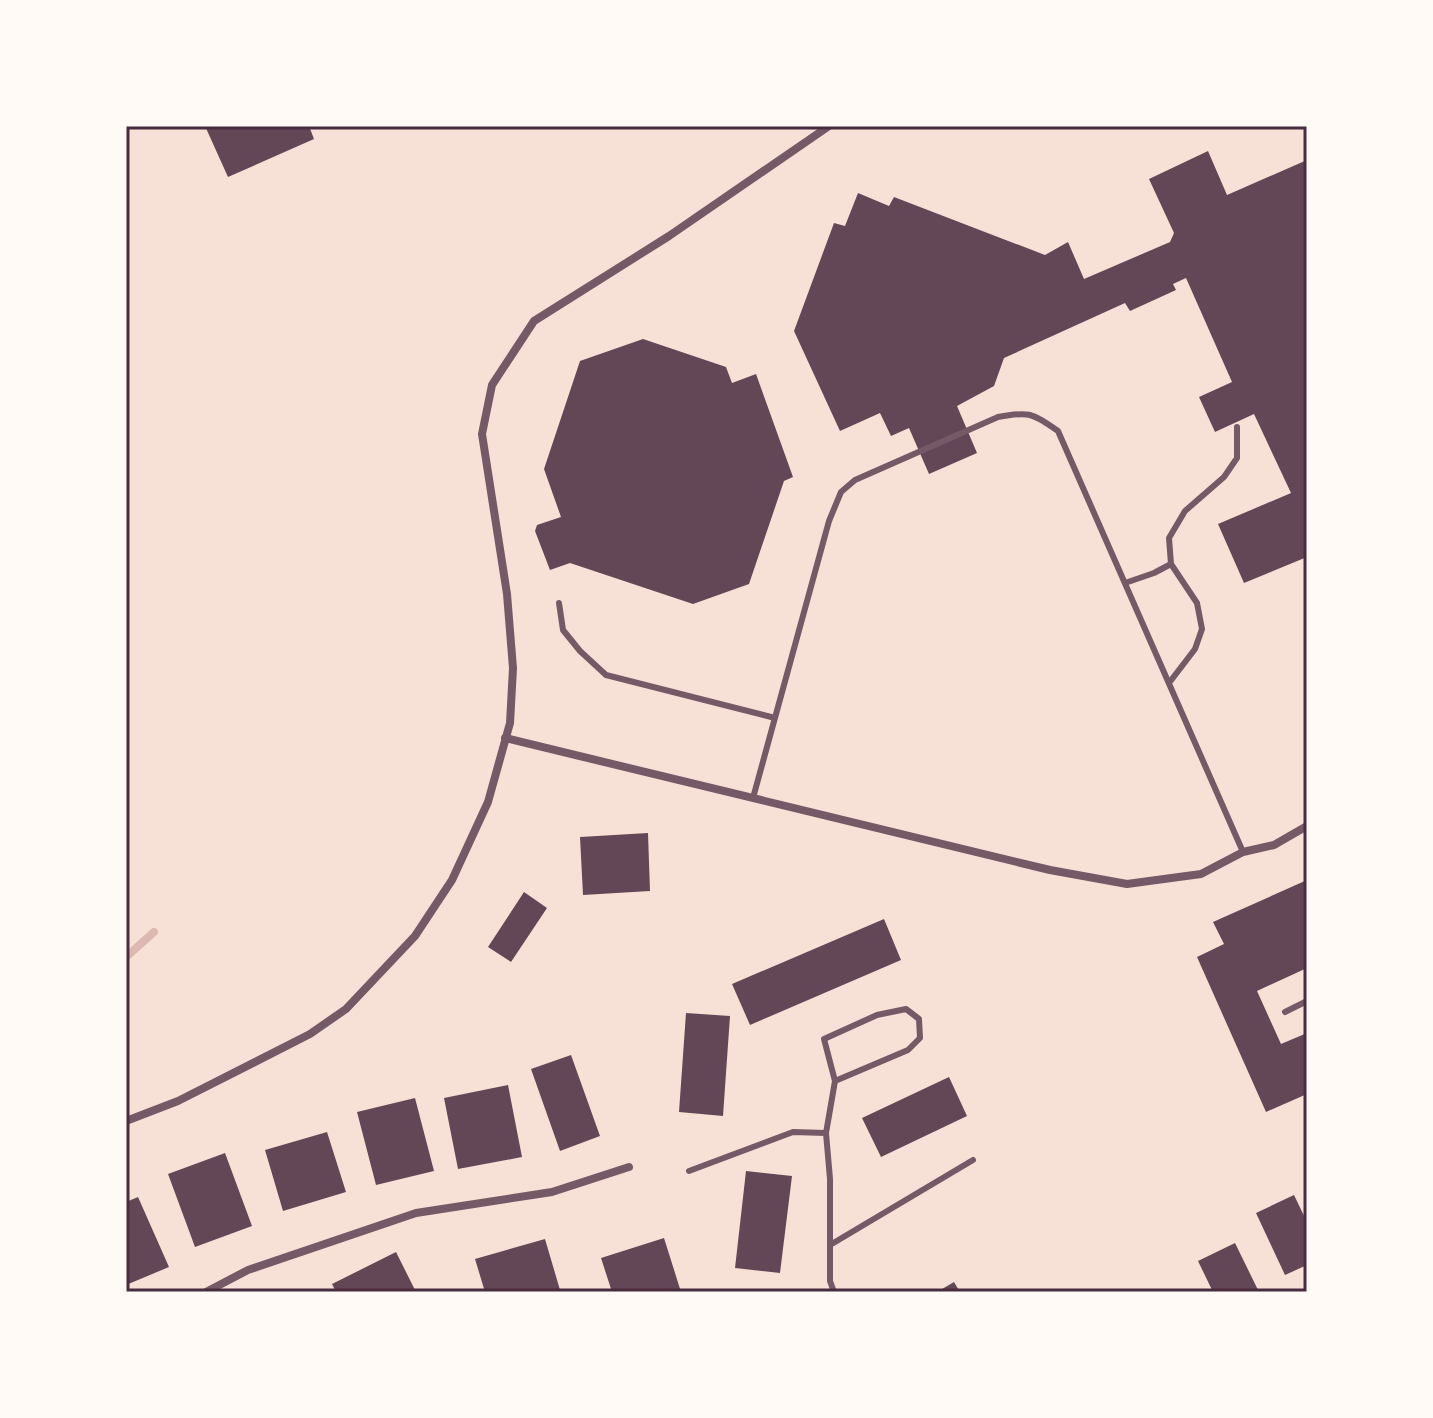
<svg xmlns="http://www.w3.org/2000/svg" width="1433" height="1418" viewBox="0 0 1433 1418" font-family="Montserrat,sans-serif">
<rect width="100%" height="100%" fill="#f7e1d7"/>
<g fill="none" stroke-linecap="round" stroke-linejoin="round">
<!-- stream -->
<path stroke="#dcb8b0" stroke-width="8" d="M 126,957 L 154,932"/>
</g>
<!-- building -->
<path fill="#644757" d="M 205,126 L 309,126 L 314,139 L 228,177 Z
M 1208,151 L 1227,195 L 1307,160 L 1307,557 L 1244,583 L 1218,524 L 1291,493 L 1254,414 L 1215,432 L 1199,397 L 1232,382 L 1186,278 L 1173,284 L 1176,290 L 1130,311 L 1125,303 L 1004,358 L 994,386 L 957,406 L 977,453 L 929,474 L 909,428 L 891,436 L 880,413 L 840,431 L 794,331 L 834,223 L 845,226 L 858,193 L 889,206 L 894,197 L 1045,255 L 1068,242 L 1084,279 L 1170,242 L 1174,233 L 1149,179 Z
M 643,339 L 726,367 L 732,383 L 756,374 L 793,477 L 784,481 L 749,584 L 693,604 L 570,563 L 550,570 L 535,531 L 537,525 L 561,517 L 544,469 L 580,361 Z
M 648,833 L 650,891 L 583,895 L 580,837 Z
M 1307,880 L 1307,968 L 1257,991 L 1281,1044 L 1307,1033 L 1307,1094 L 1266,1112 L 1197,957 L 1224,944 L 1213,922 Z
M 524,892 L 547,908 L 511,962 L 488,947 Z
M 884,919 L 901,960 L 750,1025 L 732,984 Z
M 686,1013 L 730,1016 L 723,1116 L 679,1112 Z
M 571,1055 L 600,1136 L 560,1151 L 531,1069 Z
M 949,1077 L 967,1116 L 881,1157 L 862,1118 Z
M 508,1085 L 522,1157 L 458,1169 L 444,1098 Z
M 415,1098 L 434,1171 L 376,1185 L 357,1112 Z
M 327,1132 L 346,1192 L 283,1211 L 265,1150 Z
M 225,1153 L 252,1226 L 195,1247 L 168,1174 Z
M 746,1171 L 792,1176 L 780,1273 L 735,1268 Z
M 1294,1195 L 1307,1222 L 1307,1265 L 1285,1275 L 1256,1213 Z
M 138,1197 L 169,1267 L 126,1285 L 126,1202 Z
M 664,1238 L 681,1292 L 612,1292 L 601,1258 Z
M 545,1239 L 560,1290 L 552,1292 L 485,1292 L 475,1259 Z
M 1235,1243 L 1259,1292 L 1213,1292 L 1198,1261 Z
M 396,1252 L 416,1292 L 336,1292 L 332,1284 Z
M 954,1282 L 960,1292 L 937,1292 Z"/>
<g fill="none" stroke-linecap="round" stroke-linejoin="round">
<!-- service -->
<path stroke="#755966" stroke-width="6" d="M 1125,583 L 1154,573 L 1171,564
M 559,603 L 563,630 L 580,651 L 606,675 L 775,718
M 1169,683 L 1195,649 L 1202,629 L 1197,603 L 1171,564 L 1169,538 L 1185,511 L 1224,477 L 1237,458 L 1237,427
M 753,798 L 829,521 L 841,492 L 855,480 L 998,417 C 1029,411 1032,413 1058,431 L 1243,852
M 1285,1012 L 1307,1001
M 826,1133 L 835,1081 L 908,1050 L 920,1038 L 919,1019 L 906,1009 L 877,1015 L 824,1039 L 835,1081
M 689,1171 L 793,1132 L 826,1133 L 830,1179 L 830,1281 L 834,1292
M 830,1245 L 973,1160"/>
<!-- minor -->
<path stroke="#755966" stroke-width="8" d="M 505,738 L 1050,870 L 1127,884 L 1201,874 L 1243,852 L 1274,845 L 1307,826
M 126,1121 L 178,1101 L 310,1034 L 346,1009 L 415,936 L 452,880 L 488,802 L 510,723 L 513,668 L 507,594 L 482,434 L 492,385 L 534,321 L 669,236 L 829,126
M 206,1292 L 248,1270 L 416,1213 L 552,1192 L 629,1167"/>
</g>
<!-- border -->
<rect width="1433" height="1418" fill="none" stroke="#fffaf5" stroke-width="256"/>
<rect x="128" y="128" width="1177" height="1162" fill="none" stroke="#4a2c40" stroke-width="3"/>
</svg>
